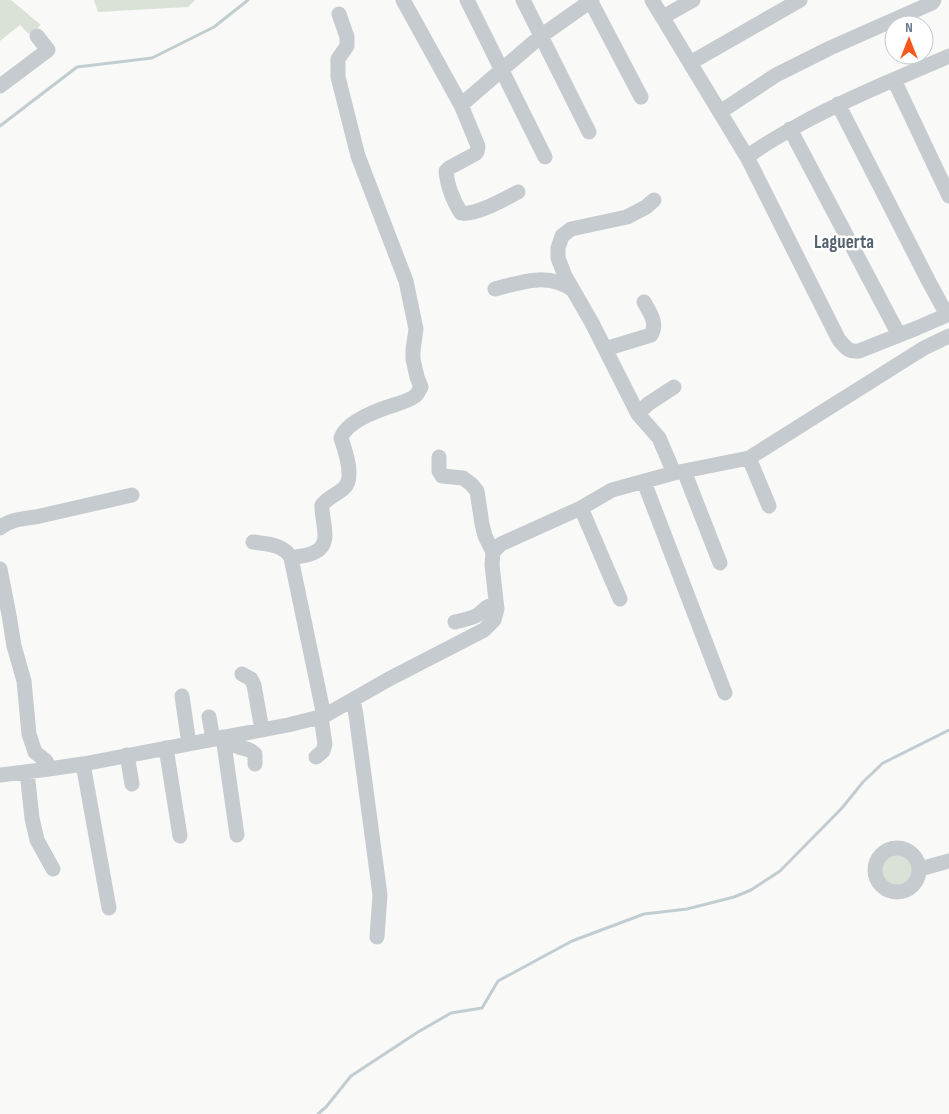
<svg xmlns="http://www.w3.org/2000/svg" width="949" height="1114" viewBox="0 0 949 1114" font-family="'Sofia Sans Condensed',sans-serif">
<rect width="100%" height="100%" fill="#f9f9f7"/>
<!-- green -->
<path fill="#dae2d7" d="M 0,0 L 11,0 L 41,25 L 29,34 L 20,25 L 0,41 Z
M 94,0 L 195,0 L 188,7 L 98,12 Z
M879 870a18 18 0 1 1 36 0a18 18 0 1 1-36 0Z"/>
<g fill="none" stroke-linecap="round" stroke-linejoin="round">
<!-- stream -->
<path stroke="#c2cdd2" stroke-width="3" d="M 0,126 L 77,67 L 152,58 L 214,27 L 248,0
M 318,1114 L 326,1107 L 351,1076 L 418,1032 L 451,1013 L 482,1008 L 498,981 L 572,941 L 644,914 L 687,909 L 734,897 L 751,890 L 780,871 L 842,808 L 863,782 L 883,763 L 949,730"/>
<!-- minor -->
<path stroke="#c6cbcf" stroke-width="15" d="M 403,0 L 461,105 L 478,146 L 477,152 L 475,154 L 449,168 L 446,171 C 447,184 453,201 461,213 C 475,216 505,199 518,192
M 467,0 L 545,157
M 523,0 L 589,132
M 590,0 L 641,97
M 652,0 L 747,157 L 839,340 C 846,348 848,352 859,351 L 917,328 L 949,314
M 663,17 L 693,0
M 690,63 L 800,0
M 894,80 L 949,196
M 0,86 L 48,50 L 37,36
M 838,104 L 928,280 L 947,315
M 461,105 L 541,36 L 592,0
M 720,112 L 776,75 L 830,48 L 932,3 L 934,0
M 790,129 L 899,335
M 747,157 C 765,143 786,132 806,121 C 852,96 901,77 949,56
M 654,200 L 646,207 L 627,217 L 571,229 L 562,236 L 558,248 L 558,258 L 565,276 L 592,323 L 638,414 L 659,438 L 674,473
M 495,289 C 521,282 548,272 573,290
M 605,349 L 651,335 C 658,323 650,313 644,302
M 638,414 L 648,404 L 674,387
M 439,457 L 439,471 L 442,476 L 463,478 L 471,484 L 477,491 L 482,524 L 485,536 L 493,552
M 749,458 L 769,506
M 684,471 L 720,563
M 644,482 L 725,693
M 581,508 L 620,599
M 0,528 C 11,518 27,519 40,516 C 71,509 101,502 132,495
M 253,542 C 266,544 284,544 291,558 L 324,716
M 291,558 C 299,556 308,556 315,552 C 333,544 321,521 322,505 C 329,496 337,495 344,488 C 355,478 345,450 341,438 C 347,420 381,409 397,404 C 403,402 410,400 415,396 C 418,394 419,390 421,387 L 417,377 L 413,359 L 413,350 L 416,329 L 406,281 L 358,156 L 338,77 L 338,59 L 347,46 L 347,37 L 339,14
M 0,569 L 9,615 L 14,646 L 24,681 L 29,734 L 35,752 L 46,761 L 49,769
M 455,622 C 462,620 472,619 479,614 C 487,608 484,607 496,604
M 242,674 L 251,679 L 254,685 L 262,730
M 182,696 L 189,744
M 353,700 L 356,715 L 380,895 L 377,937
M 209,717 L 213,739
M 232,736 C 233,739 233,742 235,744 C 239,750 248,746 255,754 L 255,764
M 223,737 L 237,835
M 166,748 L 180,836
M 127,755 L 132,784
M 316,757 L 323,751 L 325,744 L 321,717
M 83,764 L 109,908
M 27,772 L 32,818 L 37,840 L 53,869
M 0,775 L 49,769 L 83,764 L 288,725 L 324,716 L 389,679 L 484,630 L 494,620 L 497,609 L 492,565 L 493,552 L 501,544 L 581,508 L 612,490 L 674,473 L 749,458 L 924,348 L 949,336
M875 870a22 22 0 1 1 44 0a22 22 0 1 1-44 0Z
M 920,869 L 949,861"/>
</g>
<g text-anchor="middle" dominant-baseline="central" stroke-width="5" stroke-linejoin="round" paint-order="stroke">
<!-- quarter labels -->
<g font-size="19" font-weight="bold" fill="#54626f" stroke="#fff">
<text x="844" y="242">Laguerta</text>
</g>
</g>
<!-- north arrow -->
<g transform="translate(909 40)"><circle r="24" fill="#ffffff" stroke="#c1c9d1"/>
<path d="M0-4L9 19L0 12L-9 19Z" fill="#f4581c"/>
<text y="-8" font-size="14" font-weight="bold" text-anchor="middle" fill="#65788b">N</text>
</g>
</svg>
